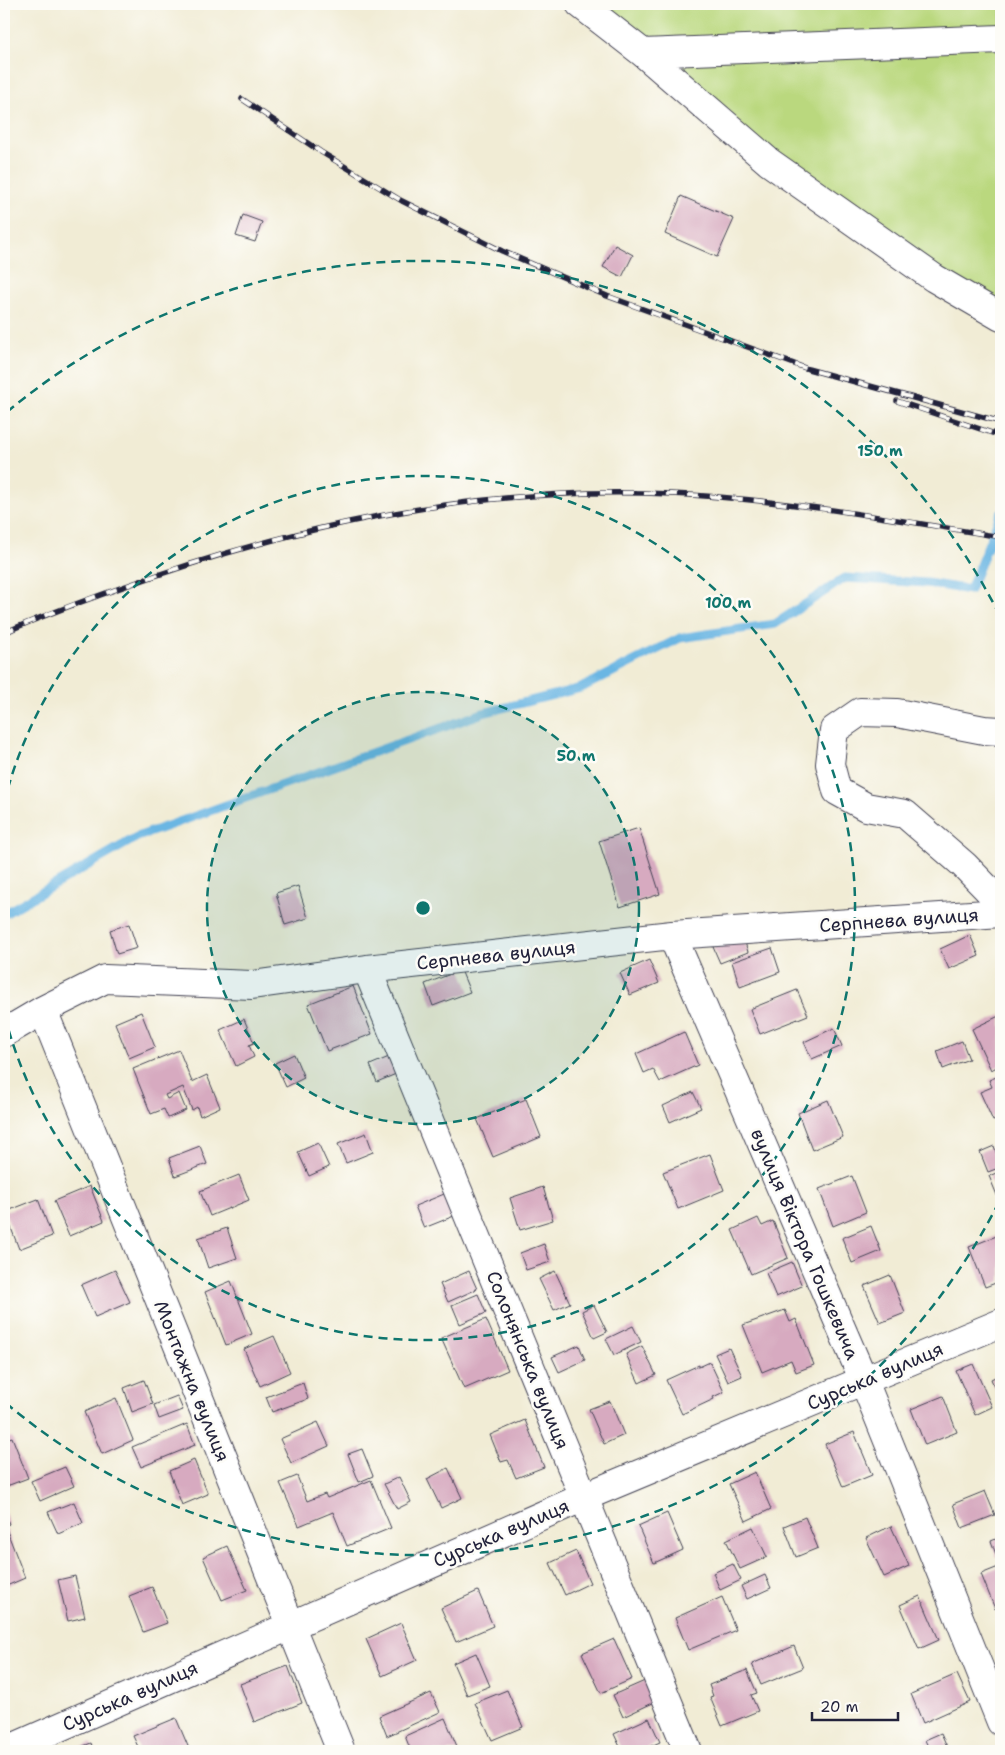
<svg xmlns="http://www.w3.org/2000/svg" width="1005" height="1755" viewBox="0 0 1005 1755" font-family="'Shantell Sans',sans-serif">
<rect width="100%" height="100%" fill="#fdfcf7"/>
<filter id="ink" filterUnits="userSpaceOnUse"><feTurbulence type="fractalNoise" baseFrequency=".02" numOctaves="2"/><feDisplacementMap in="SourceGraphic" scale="10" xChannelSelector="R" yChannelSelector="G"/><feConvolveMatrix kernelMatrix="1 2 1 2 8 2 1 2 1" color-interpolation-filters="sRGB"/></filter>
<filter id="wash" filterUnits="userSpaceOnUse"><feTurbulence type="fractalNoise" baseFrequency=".0096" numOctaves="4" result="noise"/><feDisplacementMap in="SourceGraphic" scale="20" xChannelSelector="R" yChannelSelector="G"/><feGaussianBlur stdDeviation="1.12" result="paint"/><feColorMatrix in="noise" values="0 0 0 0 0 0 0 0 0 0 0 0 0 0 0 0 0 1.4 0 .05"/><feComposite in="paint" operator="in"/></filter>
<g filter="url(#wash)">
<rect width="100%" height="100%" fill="#f1ecd5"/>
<!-- green -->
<path fill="#bad87e" stroke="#6e7d5c" d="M 575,4 L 1001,4 L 1001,308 L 934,278 Z"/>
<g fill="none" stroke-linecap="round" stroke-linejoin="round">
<!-- stream -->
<path stroke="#6ab6e3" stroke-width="9" d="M 4,914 L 137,837 L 483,713 L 581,688 L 680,638 L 775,624 L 845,578 L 927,583 L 970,590 L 1001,513"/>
</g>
<g id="blocks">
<!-- building -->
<path fill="#d7aac0" d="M 681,196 L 734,219 L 717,257 L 665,234 Z
M 243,215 L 262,222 L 255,242 L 236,236 Z
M 615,245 L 633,255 L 622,277 L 603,267 Z
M 639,828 L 660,894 L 620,907 L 599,841 Z
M 298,886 L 308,918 L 285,925 L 276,893 Z
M 129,924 L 137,948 L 117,954 L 110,930 Z
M 970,935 L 979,956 L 949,969 L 940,949 Z
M 743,936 L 748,952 L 720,963 L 713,947 Z
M 772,948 L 780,972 L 740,987 L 732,962 Z
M 649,960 L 659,983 L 630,995 L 620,973 Z
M 461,970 L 470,992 L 433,1006 L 425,984 Z
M 353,986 L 372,1034 L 327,1051 L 308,1004 Z
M 797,990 L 808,1015 L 760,1034 L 750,1009 Z
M 141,1012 L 155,1047 L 129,1058 L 115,1023 Z
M 1001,1015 L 1001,1065 L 991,1070 L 972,1029 Z
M 244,1019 L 254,1043 L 249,1045 L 254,1057 L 236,1066 L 220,1030 Z
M 834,1028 L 842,1046 L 812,1059 L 804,1042 Z
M 684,1032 L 698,1065 L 660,1082 L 653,1069 L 644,1073 L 636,1054 Z
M 962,1041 L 969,1059 L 943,1069 L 937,1051 Z
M 179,1050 L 192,1082 L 207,1075 L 220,1107 L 200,1116 L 197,1107 L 192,1110 L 183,1087 L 165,1095 L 167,1099 L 179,1093 L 186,1110 L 168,1118 L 164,1109 L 151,1114 L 133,1069 Z
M 294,1054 L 304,1078 L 286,1087 L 275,1063 Z
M 396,1054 L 403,1071 L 377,1082 L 370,1065 Z
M 1001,1075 L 1001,1118 L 993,1121 L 980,1092 L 992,1087 L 989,1080 Z
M 693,1092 L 701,1108 L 670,1122 L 663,1106 Z
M 526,1099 L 541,1137 L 493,1157 L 477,1119 Z
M 828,1100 L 843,1137 L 812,1150 L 798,1113 Z
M 366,1133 L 373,1152 L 346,1163 L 338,1144 Z
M 318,1143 L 329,1167 L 309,1176 L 298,1152 Z
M 200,1146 L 207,1164 L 175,1176 L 169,1158 Z
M 994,1146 L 1001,1167 L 988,1172 L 980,1152 Z
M 710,1154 L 724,1190 L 678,1209 L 663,1172 Z
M 1001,1171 L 1001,1199 L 999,1200 L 989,1176 Z
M 239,1175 L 249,1200 L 210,1216 L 200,1191 Z
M 852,1176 L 866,1212 L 833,1226 L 819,1189 Z
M 90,1186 L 104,1221 L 69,1236 L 54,1201 Z
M 543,1187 L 553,1220 L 520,1230 L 510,1198 Z
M 449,1192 L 459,1214 L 424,1228 L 415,1206 Z
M 38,1199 L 52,1236 L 19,1249 L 5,1212 Z
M 758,1218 L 762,1226 L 773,1221 L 788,1258 L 751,1274 L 732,1230 Z
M 871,1226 L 881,1251 L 852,1263 L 842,1238 Z
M 227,1228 L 237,1258 L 208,1268 L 198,1238 Z
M 999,1235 L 1001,1240 L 1001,1281 L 985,1287 L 969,1247 Z
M 544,1244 L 550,1262 L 526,1270 L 520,1253 Z
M 792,1262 L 802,1286 L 776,1297 L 766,1273 Z
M 115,1270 L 130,1302 L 95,1317 L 81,1285 Z
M 469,1271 L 477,1289 L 448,1302 L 440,1284 Z
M 555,1271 L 570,1303 L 554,1310 L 539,1279 Z
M 890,1275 L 905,1313 L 880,1323 L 864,1286 Z
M 231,1281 L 252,1334 L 226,1345 L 205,1292 Z
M 478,1294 L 486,1313 L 460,1324 L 452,1305 Z
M 594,1305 L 607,1332 L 594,1338 L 582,1311 Z
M 785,1310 L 790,1322 L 796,1319 L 814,1365 L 796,1372 L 791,1360 L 762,1372 L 743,1325 Z
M 486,1319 L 508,1370 L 464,1389 L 441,1338 Z
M 633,1326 L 641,1342 L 614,1355 L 606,1339 Z
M 274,1336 L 290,1372 L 260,1386 L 244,1349 Z
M 579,1345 L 585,1360 L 559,1372 L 552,1357 Z
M 642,1346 L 656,1375 L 639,1383 L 626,1354 Z
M 729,1348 L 742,1376 L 728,1382 L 715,1354 Z
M 710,1362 L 724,1392 L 713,1397 L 714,1399 L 682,1414 L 666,1380 L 699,1365 L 699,1367 Z
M 973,1364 L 992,1407 L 975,1415 L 956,1371 Z
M 1001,1374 L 1001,1403 L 991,1379 Z
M 144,1380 L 153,1404 L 132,1412 L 124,1388 Z
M 303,1383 L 308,1399 L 272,1412 L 266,1397 Z
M 177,1396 L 183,1410 L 159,1419 L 154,1405 Z
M 943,1396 L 957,1432 L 925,1445 L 911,1409 Z
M 116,1398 L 133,1440 L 102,1454 L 84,1412 Z
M 610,1401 L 624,1435 L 604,1444 L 589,1409 Z
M 525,1420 L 544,1467 L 516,1478 L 508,1460 L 501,1462 L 490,1435 Z
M 318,1422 L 329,1446 L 291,1463 L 280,1439 Z
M 187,1424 L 195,1445 L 141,1467 L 132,1447 Z
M 854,1432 L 872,1475 L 843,1487 L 825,1444 Z
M 12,1437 L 28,1478 L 4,1487 L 4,1440 Z
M 362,1449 L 373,1476 L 359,1482 L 348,1454 Z
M 194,1460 L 208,1494 L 182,1505 L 169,1471 Z
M 65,1467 L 74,1486 L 40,1501 L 31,1481 Z
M 448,1468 L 462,1498 L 441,1508 L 427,1479 Z
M 755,1472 L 771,1509 L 746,1521 L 729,1484 Z
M 297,1476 L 307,1501 L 325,1494 L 327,1498 L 371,1480 L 391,1528 L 347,1546 L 333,1512 L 299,1526 L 280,1483 Z
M 399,1477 L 411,1502 L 397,1509 L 384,1484 Z
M 985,1491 L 995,1515 L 962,1528 L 953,1504 Z
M 74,1502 L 83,1523 L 58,1534 L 48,1512 Z
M 4,1511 L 9,1524 L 5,1526 L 25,1578 L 4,1587 Z
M 667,1513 L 683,1550 L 654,1563 L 638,1526 Z
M 805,1517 L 818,1548 L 796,1557 L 784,1526 Z
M 891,1526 L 909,1566 L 884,1577 L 866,1538 Z
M 753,1527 L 767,1557 L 740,1569 L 726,1540 Z
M 1001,1537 L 1001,1556 L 997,1557 L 991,1541 Z
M 227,1546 L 247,1590 L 222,1600 L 203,1557 Z
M 576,1551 L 590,1583 L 565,1595 L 550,1563 Z
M 733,1564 L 741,1580 L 720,1590 L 713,1573 Z
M 1001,1566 L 1001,1606 L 995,1609 L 981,1574 Z
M 765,1575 L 771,1588 L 747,1599 L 741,1586 Z
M 75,1576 L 85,1617 L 68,1621 L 58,1580 Z
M 152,1587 L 167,1623 L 143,1632 L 129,1596 Z
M 478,1591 L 493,1626 L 456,1642 L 441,1608 Z
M 920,1596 L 939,1640 L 919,1649 L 900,1605 Z
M 722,1597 L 736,1630 L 688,1650 L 675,1618 Z
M 401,1623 L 417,1660 L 382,1676 L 366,1639 Z
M 614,1639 L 632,1679 L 601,1693 L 582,1653 Z
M 794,1646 L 803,1668 L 761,1685 L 752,1664 Z
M 476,1653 L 490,1686 L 467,1695 L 453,1663 Z
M 288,1666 L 302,1703 L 254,1722 L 240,1684 Z
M 747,1670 L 757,1693 L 751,1695 L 758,1711 L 722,1726 L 710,1697 L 713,1696 L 709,1685 Z
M 957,1674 L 970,1702 L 923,1723 L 911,1694 Z
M 647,1680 L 657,1701 L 623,1717 L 613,1695 Z
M 507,1690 L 523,1727 L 492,1740 L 475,1703 Z
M 431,1693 L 440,1712 L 387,1736 L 379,1716 Z
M 176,1718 L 190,1751 L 140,1751 L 133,1736 Z
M 445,1718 L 459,1751 L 411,1751 L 405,1736 Z
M 649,1718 L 660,1742 L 640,1751 L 622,1751 L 614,1734 Z
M 941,1733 L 949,1751 L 930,1751 L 925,1740 Z
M 91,1743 L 94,1751 L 71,1751 Z"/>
</g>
</g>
<g filter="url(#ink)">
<use href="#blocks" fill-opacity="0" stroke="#414052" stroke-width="1"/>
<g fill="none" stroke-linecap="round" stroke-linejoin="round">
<defs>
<path id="minor" d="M 580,4 L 643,53 L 769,162 L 934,278 L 1001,317
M 643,53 L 1001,39
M 1001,731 L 984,730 L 897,713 L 860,712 L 834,730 L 830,764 L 837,791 L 866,807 L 905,814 L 964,865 L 1001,903
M 672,935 L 864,1381 L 1001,1722
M 367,969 L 688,1751
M 43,1010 L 341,1751
M 4,1033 L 43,1010 L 105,979 L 252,985 L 367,969 L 672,935 L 1001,913
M 5,1751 L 584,1497 L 1001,1323"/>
</defs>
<!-- minor casing -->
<use href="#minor" stroke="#414052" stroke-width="30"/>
<!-- minor -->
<use href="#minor" stroke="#fff" stroke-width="28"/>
<defs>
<path id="rail" d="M 242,99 L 321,152 L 402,201 L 502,251 L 607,296 L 808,369 L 1001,422
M 897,401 L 1001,436
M 4,633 C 43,615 83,601 123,587 C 298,524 484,485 671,494 C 782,499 892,519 1001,537"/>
</defs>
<!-- rail casing -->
<use href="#rail" stroke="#22223b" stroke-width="5.5"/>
<!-- rail -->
<use href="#rail" stroke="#fdfcf7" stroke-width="4" stroke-dasharray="11" stroke-linecap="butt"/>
</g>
</g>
<!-- distance rings -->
<circle cx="423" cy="908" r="216" fill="#0f766e" fill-opacity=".12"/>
<g fill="none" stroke="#0f766e" stroke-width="2.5" stroke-dasharray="9 6">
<circle cx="423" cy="908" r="216"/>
<path d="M4 803A432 432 0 1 1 4 1013"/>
<path d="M999 1202A647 647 0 0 1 7 1404M7 412A647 647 0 0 1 999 614"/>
</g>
<g text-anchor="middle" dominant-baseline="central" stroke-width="5" stroke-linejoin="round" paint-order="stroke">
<!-- street labels -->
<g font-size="19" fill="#22223b" stroke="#fdfcf7">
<text transform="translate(899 920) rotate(-4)">Серпнева вулиця</text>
<text transform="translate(496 955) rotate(-6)">Серпнева вулиця</text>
<text transform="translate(805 1244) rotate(67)">вулиця Віктора Гошкевича</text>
<text transform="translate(528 1360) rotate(68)">Солонянська вулиця</text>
<text transform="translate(875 1376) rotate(-23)">Сурська вулиця</text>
<text transform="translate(192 1381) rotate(68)">Монтажна вулиця</text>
<text transform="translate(501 1533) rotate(-23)">Сурська вулиця</text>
<text transform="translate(130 1696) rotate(-24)">Сурська вулиця</text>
</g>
</g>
<circle cx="423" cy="908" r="8" fill="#0f766e" stroke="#fdfcf7" stroke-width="2.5"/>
<g font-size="15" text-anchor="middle" font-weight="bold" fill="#0f766e" stroke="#fdfcf7" stroke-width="5" stroke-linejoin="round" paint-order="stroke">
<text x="880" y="456">150 m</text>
<text x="728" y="608">100 m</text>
<text x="576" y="761">50 m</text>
</g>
<!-- margin -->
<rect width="1005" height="1755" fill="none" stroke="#fdfcf7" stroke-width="20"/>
<!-- scale -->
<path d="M812 1712v8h86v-8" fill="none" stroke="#22223b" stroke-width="2.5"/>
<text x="820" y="1712" font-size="15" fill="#22223b" stroke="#fdfcf7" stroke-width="4" paint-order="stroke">20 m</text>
</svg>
